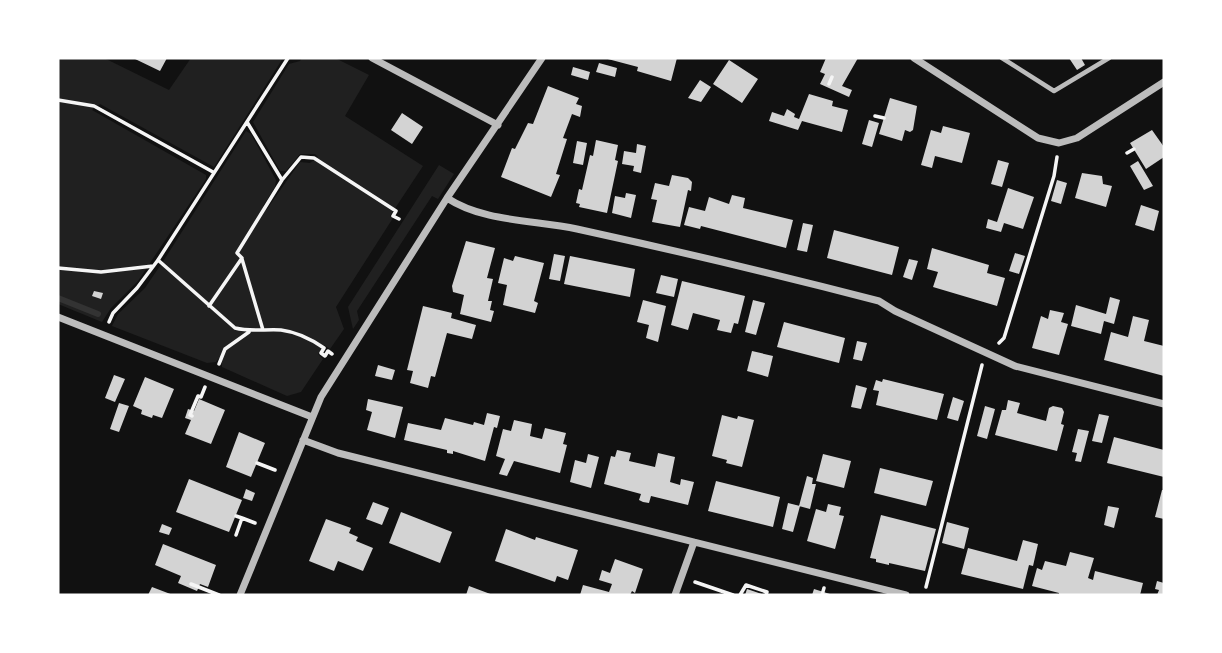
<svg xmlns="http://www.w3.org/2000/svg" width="1222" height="653" viewBox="0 0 1222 653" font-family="Karla,sans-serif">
<rect width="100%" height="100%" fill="#111"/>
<!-- green -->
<path fill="#202020" d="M 58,58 L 104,58 L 169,90 L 191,58 L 283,58 L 214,167 L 100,104 L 92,110 L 206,175 L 206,179 L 138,281 L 111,308 L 102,322 L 58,304 Z
M 302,58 L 335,58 L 369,75 L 345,116 L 423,166 L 390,216 L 393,218 L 336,307 L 344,329 L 330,349 L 324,345 L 318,354 L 323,359 L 301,392 L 287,396 L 222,367 L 222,360 L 219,358 L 216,362 L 207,363 L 112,326 L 118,314 L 145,288 L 164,260 L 246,131 L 251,134 L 276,180 L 275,187 L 263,206 L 267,209 L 300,162 L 310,163 L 318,157 L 315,154 L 300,154 L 286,171 L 280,171 L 253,122 L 289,64 L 300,61 Z
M 439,165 L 454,174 L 438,199 L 432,196 L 357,311 L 359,320 L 353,329 L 348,307 Z"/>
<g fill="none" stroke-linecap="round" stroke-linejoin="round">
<!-- stream -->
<path stroke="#333" stroke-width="6" d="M 58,298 L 98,314"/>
</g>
<!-- building -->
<path fill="#d3d3d3" d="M 133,58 L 167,58 L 160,71 Z
M 604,58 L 677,58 L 671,81 L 637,71 L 638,67 Z
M 826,58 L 858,58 L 842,86 L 852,90 L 849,97 L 820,84 L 825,74 L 820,72 Z
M 1069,58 L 1081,58 L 1085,65 L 1077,70 Z
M 729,60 L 758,79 L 742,103 L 713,84 Z
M 599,63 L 617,68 L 615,77 L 596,72 Z
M 573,67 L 590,72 L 588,80 L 571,75 Z
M 700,80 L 711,87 L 701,102 L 688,98 Z
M 548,86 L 579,98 L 576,104 L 582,106 L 580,117 L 572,114 L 563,138 L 567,139 L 556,174 L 560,175 L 551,197 L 501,177 L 512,148 L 515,149 L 528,123 L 533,124 Z
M 809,94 L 833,101 L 832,106 L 848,110 L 842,132 L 802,121 L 798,130 L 769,121 L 772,112 L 784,116 L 787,109 L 795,114 L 794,117 L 799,119 Z
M 890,98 L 917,106 L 913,130 L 910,132 L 905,130 L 902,141 L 879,134 Z
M 402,113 L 423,127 L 412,144 L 391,130 Z
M 869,120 L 879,123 L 872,147 L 862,144 Z
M 943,126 L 970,133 L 962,163 L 935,156 L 932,168 L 921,165 L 931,130 L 941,133 Z
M 1152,130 L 1164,147 L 1164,157 L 1146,169 L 1130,143 Z
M 596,140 L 618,145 L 615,160 L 618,161 L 607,213 L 579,207 L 580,204 L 576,203 L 579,189 L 582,190 L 590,155 L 593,156 Z
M 577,141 L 587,143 L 583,165 L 573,163 Z
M 637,144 L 646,146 L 641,173 L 633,171 L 634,166 L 622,164 L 624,151 L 636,153 Z
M 998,160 L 1009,163 L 1002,187 L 991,184 Z
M 1138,161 L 1153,186 L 1144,190 L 1130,166 Z
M 1082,173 L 1102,176 L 1103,184 L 1112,186 L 1106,207 L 1075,198 Z
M 672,175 L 688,178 L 692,182 L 691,191 L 688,190 L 680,227 L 652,222 L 657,200 L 651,199 L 655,183 L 669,186 Z
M 1057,180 L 1067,183 L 1061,204 L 1051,201 Z
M 1008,188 L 1034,197 L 1023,229 L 1004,223 L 1001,232 L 986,228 L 988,219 L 997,222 Z
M 626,193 L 636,195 L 631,218 L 612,213 L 615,196 L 625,198 Z
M 732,195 L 745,198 L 743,208 L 793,220 L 786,248 L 701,226 L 700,229 L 684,225 L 689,207 L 705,211 L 709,197 L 729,204 Z
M 1141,205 L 1159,211 L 1154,231 L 1135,225 Z
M 803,223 L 813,225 L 807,252 L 797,250 Z
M 834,230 L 899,247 L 892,275 L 827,258 Z
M 466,241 L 495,248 L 487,278 L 493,279 L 488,301 L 492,301 L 490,310 L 494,311 L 491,322 L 460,314 L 464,295 L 453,292 L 452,286 Z
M 932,248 L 989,265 L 987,273 L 1005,278 L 997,306 L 933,287 L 938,272 L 927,269 Z
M 1015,253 L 1025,256 L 1019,274 L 1009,271 Z
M 554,254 L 565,256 L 560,281 L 549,279 Z
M 515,256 L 544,263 L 534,301 L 538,303 L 535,313 L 503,305 L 507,285 L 498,283 L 504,258 L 513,261 Z
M 570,256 L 635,269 L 630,297 L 564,284 Z
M 909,259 L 918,261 L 912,280 L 903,277 Z
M 661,275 L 678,279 L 674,297 L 656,293 Z
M 682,281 L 745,296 L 738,324 L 734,323 L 731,333 L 717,330 L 720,320 L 693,313 L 688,330 L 671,325 Z
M 94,291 L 103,293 L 101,299 L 92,296 Z
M 1110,297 L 1120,300 L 1114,324 L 1104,321 L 1101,334 L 1071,326 L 1076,305 L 1106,314 Z
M 643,300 L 666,306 L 658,342 L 646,338 L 649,325 L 637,322 Z
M 753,300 L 765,303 L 756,335 L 745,332 Z
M 423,306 L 452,313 L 451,318 L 476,325 L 472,339 L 447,333 L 435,377 L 431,376 L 428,388 L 410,383 L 413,371 L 407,370 Z
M 1050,310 L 1064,313 L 1061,322 L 1068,324 L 1059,355 L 1032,348 L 1041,316 L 1048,319 Z
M 1133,316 L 1149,320 L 1144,341 L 1164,346 L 1164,376 L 1104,360 L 1111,332 L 1128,337 Z
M 784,322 L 845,338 L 839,363 L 777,347 Z
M 857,341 L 867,343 L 862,361 L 853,359 Z
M 752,351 L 773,356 L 768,377 L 747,371 Z
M 378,365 L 395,370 L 392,380 L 375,376 Z
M 114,375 L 125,379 L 115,402 L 105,398 Z
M 145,377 L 174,389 L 162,418 L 153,415 L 152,418 L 141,414 L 142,410 L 133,406 Z
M 883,379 L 944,394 L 937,420 L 876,405 L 879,391 L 873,390 L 876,380 L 882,382 Z
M 856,385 L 867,388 L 861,409 L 851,407 Z
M 953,397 L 964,401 L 958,421 L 947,418 Z
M 199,399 L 225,410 L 211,444 L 185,434 L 191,420 L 185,418 L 188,409 L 194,411 Z
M 368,399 L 403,407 L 395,438 L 367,430 L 372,412 L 366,410 Z
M 1008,400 L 1020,403 L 1017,413 L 1046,421 L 1049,408 L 1053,406 L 1062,408 L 1064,412 L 1061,424 L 1064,425 L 1057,451 L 995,435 L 1002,410 L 1006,410 Z
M 119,403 L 129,406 L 119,432 L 110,429 Z
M 985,406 L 995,409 L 987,439 L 977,436 Z
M 487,413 L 500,416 L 497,428 L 494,427 L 485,461 L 453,451 L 453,454 L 447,453 L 447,450 L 404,440 L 408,423 L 441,430 L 445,418 L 473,425 L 474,422 L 484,425 Z
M 1099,414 L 1109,416 L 1102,443 L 1092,441 Z
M 722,415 L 737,419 L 738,416 L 754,420 L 742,467 L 726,463 L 727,460 L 712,456 Z
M 514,420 L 532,424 L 530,436 L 542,439 L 545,428 L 566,433 L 563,444 L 567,445 L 560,473 L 514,461 L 507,476 L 499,474 L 505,459 L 496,456 L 503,429 L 511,431 Z
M 1078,429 L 1089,431 L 1081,462 L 1075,461 L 1077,453 L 1072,452 Z
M 239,432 L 265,443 L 251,477 L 226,467 Z
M 1114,437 L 1164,450 L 1164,477 L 1107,463 Z
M 617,450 L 631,453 L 629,461 L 655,467 L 658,453 L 675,457 L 670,482 L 680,485 L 681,479 L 694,482 L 688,505 L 651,496 L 649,503 L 643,502 L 639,500 L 641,494 L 604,484 L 611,456 L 615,457 Z
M 588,454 L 599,457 L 591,488 L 570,482 L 575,460 L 586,463 Z
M 823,454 L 851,461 L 844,488 L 816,481 Z
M 880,468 L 933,481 L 926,506 L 874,493 Z
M 807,476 L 813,478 L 812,484 L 816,484 L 810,509 L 799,506 Z
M 189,479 L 242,500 L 229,532 L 176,512 Z
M 716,481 L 780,497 L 773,527 L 708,511 Z
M 246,489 L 255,493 L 252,501 L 243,498 Z
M 1162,490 L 1164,490 L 1164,519 L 1155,517 Z
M 373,502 L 389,508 L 382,525 L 366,519 Z
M 788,503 L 800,506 L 793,532 L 782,529 Z
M 828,504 L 841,507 L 839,515 L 844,516 L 835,549 L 807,541 L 816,509 L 826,512 Z
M 1108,506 L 1119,508 L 1114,528 L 1104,525 Z
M 401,512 L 452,532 L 440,563 L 389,543 Z
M 881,515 L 936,529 L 925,571 L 889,563 L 889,565 L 876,562 L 876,559 L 870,558 Z
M 326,519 L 351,528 L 349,533 L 358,537 L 356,541 L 373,548 L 363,571 L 338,561 L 334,571 L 309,561 Z
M 947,522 L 969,528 L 964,549 L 942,543 Z
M 162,524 L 172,528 L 169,535 L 159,532 Z
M 506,529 L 535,540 L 536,537 L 578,550 L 568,580 L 557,576 L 555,582 L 495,561 Z
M 1023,540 L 1038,544 L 1033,566 L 1029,565 L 1023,589 L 961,574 L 968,548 L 1017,561 Z
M 163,544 L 216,565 L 208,587 L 200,584 L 197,591 L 178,583 L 181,576 L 155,565 Z
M 1070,552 L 1094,558 L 1088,578 L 1093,580 L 1095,571 L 1143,583 L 1140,595 L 1059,595 L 1059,593 L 1032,586 L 1037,568 L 1042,570 L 1045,561 L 1066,566 Z
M 615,559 L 643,569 L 635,593 L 632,591 L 630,595 L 580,595 L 583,585 L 609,592 L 612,584 L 599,580 L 602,570 L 610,573 Z
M 1157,581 L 1164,583 L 1164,595 L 1157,595 L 1159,590 L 1155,589 Z
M 469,586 L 493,595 L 466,595 Z
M 152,587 L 173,595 L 148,595 Z
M 747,589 L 765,595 L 745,595 Z
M 814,589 L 833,595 L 812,595 Z"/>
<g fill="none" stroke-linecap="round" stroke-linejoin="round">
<!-- path -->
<path stroke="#f5f5f5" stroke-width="3.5" d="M 829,84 L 832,77
M 58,100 L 94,106 L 213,172
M 875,116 L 884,118
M 247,122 L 282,180 L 301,157 L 314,158 L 396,211 L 393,216 L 399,219
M 1127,153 L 1134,149
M 242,259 L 263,330
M 158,260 L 235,328 C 251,332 265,329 281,330 C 297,332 311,339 324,348 L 321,353 L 325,356 L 328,351 L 332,354
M 58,268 L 101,272 L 153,266
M 209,306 L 242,258 L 237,253 L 282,180
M 109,322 L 113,313 L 137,288 L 158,260 L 288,58
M 999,343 L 1004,338 L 1054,176 L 1057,157
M 219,364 L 225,349 L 249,332
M 192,416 L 190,415 L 198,396 L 201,397 L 205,387
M 257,463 L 275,470
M 242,518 L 255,523
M 236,535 L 242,518 L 236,516
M 695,582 L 733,595
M 191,584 L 219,595
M 926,587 L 982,365
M 740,595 L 746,585 L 767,592 L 766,595
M 822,595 L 824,588"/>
<!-- service -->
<path stroke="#bcbcbc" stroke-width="4.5" d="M 1002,58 L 1054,91 L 1109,58"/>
<!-- minor -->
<path stroke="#bcbcbc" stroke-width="7" d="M 372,58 L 498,125
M 914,58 L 1038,138 L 1059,143 L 1077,138 L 1164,82
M 447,198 C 483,222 535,220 577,229 C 678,251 779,275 879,301 L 895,311 L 1015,366 L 1164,404
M 58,317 L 312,417
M 303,440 L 338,453 L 906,595
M 240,595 L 321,397 L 447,198 L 542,58
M 675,595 L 694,542"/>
</g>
<!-- border -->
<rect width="1222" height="653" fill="none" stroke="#ffffff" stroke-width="119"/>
</svg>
